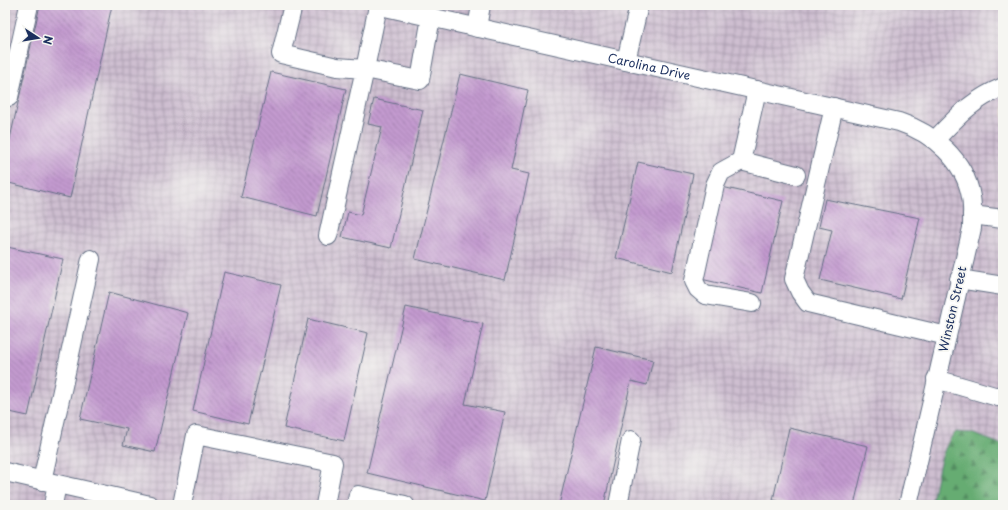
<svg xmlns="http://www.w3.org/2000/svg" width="1008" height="510" viewBox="0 0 1008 510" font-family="'Playpen Sans',sans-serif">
<defs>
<pattern id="industrial-grid" width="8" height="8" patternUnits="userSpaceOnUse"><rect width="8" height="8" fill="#cebed0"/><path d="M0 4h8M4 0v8" fill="none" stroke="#a69bac"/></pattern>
<pattern id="forest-firs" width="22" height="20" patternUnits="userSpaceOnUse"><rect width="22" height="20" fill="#66ac72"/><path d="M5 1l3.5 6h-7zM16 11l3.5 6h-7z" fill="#538c61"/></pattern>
<pattern id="building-back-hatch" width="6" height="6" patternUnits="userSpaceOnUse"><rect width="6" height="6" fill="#c39acf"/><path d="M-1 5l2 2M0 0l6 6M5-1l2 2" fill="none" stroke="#9e7eab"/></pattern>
</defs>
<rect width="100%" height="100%" fill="#f6f6f2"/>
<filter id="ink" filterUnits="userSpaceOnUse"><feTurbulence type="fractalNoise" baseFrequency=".025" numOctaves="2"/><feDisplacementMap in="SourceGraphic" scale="8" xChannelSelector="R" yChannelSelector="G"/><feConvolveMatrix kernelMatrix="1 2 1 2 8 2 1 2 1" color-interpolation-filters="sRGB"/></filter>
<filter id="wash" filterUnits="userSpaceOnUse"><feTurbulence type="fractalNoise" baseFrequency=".012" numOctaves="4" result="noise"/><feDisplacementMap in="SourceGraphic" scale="16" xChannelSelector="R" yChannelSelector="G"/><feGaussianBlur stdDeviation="0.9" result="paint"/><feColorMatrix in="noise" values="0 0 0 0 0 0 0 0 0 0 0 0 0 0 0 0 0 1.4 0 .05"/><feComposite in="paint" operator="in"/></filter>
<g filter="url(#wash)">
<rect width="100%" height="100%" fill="#ede6cc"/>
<!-- industrial -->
<path fill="url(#industrial-grid)" d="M 5,5 L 1003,5 L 1003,505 L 5,505 Z"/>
<!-- forest -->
<path fill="url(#forest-firs)" stroke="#406e68" d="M 956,432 L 971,433 L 1003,445 L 1003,505 L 931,505 C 936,484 940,446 956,432 Z"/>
<g id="blocks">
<!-- building -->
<path fill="url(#building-back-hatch)" d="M 40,5 L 112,5 L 70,198 L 5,182 L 5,142 L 9,143 Z
M 271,72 L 346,89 L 317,216 L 241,197 Z
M 460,74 L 528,90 L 511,170 L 529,174 L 505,280 L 415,259 Z
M 374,99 L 423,110 L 391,248 L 342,237 L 348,212 L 361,215 L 382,127 L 368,124 Z
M 638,162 L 693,174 L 672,272 L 616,258 Z
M 722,187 L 783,201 L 762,293 L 701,279 Z
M 825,199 L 920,218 L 901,299 L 820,280 L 832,230 L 819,227 Z
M 7,247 L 63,259 L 28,416 L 5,411 L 5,256 Z
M 224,272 L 281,285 L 248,424 L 193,411 Z
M 109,292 L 188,313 L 155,452 L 123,445 L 127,429 L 80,419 Z
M 406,307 L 483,324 L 465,404 L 505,412 L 485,501 L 367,473 Z
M 308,319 L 368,333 L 344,441 L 284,428 Z
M 596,347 L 653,360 L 647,385 L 631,381 L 604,505 L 559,505 Z
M 789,428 L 868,446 L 854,505 L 794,505 L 773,500 Z"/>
</g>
</g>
<g filter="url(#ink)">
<use href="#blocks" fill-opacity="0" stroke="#646f84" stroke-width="1"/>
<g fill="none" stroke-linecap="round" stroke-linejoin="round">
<defs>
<g id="minor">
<path d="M 293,5 L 281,54 L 337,67 L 365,69 L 328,236"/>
<path id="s1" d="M 376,5 L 899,122 C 933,133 965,160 971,197 C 973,207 972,218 972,228 L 908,505"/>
<path d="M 378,6 L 365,69 L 420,80 L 431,17"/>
<path d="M 477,28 L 481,5"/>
<path d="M 626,61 L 639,5"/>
<path d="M 757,90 L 741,161 L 796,175"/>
<path d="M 9,97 L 29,5"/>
<path d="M 834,107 L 794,279 L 800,292 L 808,303 L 947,336"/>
<path d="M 935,140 C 957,117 973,99 1003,87"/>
<path d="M 741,161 L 721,172 L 715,185 L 694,281 L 698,289 L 705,295 L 752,303"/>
<path d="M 972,215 L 1003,219"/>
<path d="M 959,279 L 1003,286"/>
<path d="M 936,379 L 998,397 L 1003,394"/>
<path d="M 5,472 L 150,505"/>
<path d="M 42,481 L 91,259"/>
<path d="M 53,505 L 57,484"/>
<path d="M 182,505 L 196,435 L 333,463 L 325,505"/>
<path d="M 356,505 L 358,495 L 405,505"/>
<path d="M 618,505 L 631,440"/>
</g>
</defs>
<!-- minor casing -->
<use href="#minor" stroke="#646f84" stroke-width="20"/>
<!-- minor -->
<use href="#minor" stroke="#fff" stroke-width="18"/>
</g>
</g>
<g text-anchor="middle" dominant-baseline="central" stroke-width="3.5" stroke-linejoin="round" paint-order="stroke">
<!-- street labels -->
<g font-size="12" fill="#1b2f5e" stroke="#f6f6f2">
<text stroke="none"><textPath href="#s1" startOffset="280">Carolina Drive</textPath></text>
<text transform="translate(952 309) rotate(-77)">Winston Street</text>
</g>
</g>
<!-- margin -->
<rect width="1008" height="510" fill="none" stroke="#f6f6f2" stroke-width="20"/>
<!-- north arrow -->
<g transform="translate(38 38) rotate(102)" stroke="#f6f6f2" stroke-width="3" paint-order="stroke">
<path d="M0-3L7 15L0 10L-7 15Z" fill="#1b2f5e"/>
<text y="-6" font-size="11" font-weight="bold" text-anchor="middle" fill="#1b2f5e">N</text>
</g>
</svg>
